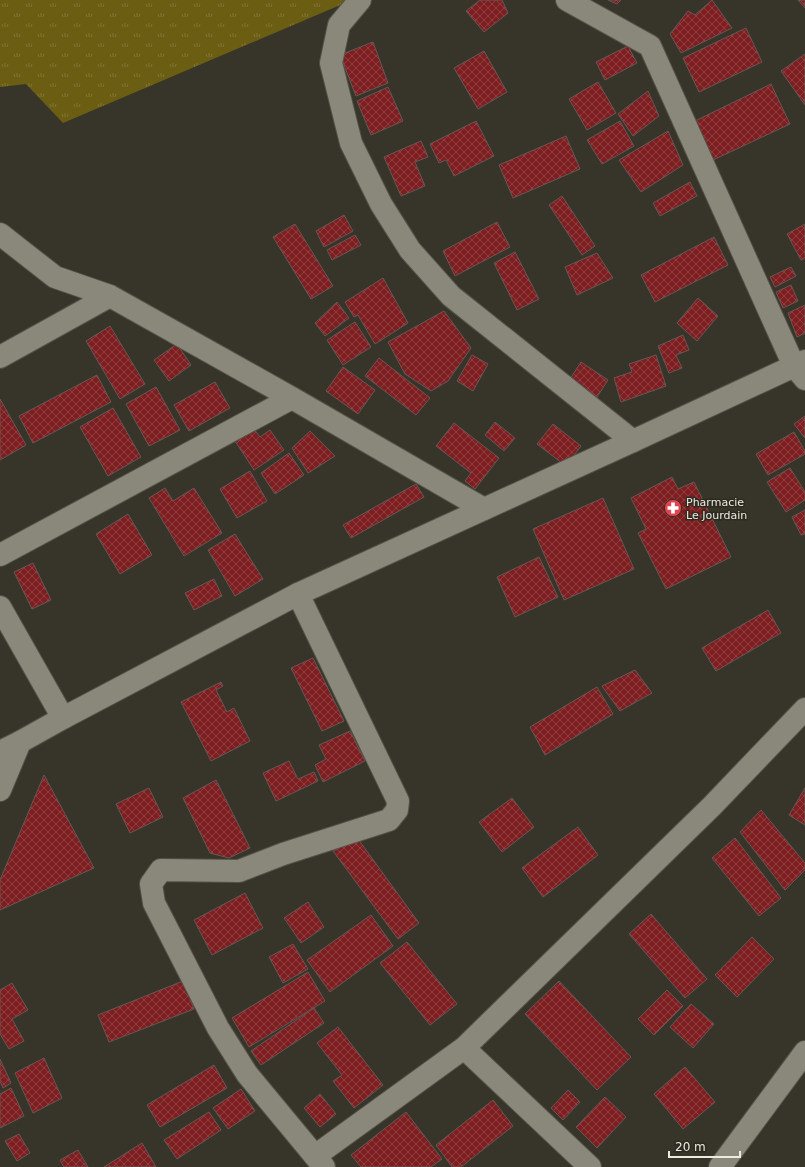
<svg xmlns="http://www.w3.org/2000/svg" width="805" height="1167" viewBox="0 0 805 1167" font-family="'DejaVu Sans',sans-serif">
<defs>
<pattern id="grass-tufts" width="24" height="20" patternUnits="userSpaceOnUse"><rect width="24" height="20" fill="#6b5d11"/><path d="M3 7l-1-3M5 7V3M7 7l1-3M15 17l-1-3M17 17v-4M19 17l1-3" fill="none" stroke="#807434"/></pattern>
<pattern id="building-cross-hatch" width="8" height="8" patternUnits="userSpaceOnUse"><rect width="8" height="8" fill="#7d1e21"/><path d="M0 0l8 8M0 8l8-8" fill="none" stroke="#903f41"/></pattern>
</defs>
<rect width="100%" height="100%" fill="#37352a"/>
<!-- grass -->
<path fill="url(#grass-tufts)" d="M 0,0 L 352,0 L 63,123 L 26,84 L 0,87 Z"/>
<!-- building -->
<path fill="url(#building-cross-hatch)" stroke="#655755" d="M 480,0 L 502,0 L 508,13 L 484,32 L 466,11 Z
M 608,0 L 621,0 L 617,4 Z
M 712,0 L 732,28 L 681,53 L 670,34 L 688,11 L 695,15 Z
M 798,0 L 805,0 L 805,8 Z
M 746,28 L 762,62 L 699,92 L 683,58 Z
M 373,42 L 388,83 L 356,96 L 340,55 Z
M 628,46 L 637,63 L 605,80 L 596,62 Z
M 484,51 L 507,92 L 478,109 L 454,68 Z
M 805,54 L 805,105 L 781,71 Z
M 598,82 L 616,113 L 587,130 L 569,99 Z
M 771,84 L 790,124 L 713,160 L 695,121 Z
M 388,87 L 403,121 L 371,135 L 357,101 Z
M 648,91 L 659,116 L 633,136 L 618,114 Z
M 476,121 L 494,156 L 454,176 L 446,160 L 439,163 L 430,144 Z
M 620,121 L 634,146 L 602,164 L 587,140 Z
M 668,131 L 683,165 L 641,192 L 619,160 Z
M 566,136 L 580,169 L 513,198 L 499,165 Z
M 421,141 L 428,157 L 415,162 L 425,186 L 401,196 L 384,157 Z
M 690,182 L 697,196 L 660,216 L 653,203 Z
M 562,196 L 595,246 L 582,255 L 549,205 Z
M 344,215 L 353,231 L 324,247 L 316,231 Z
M 497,222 L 510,247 L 455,276 L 443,251 Z
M 295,224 L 333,286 L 311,299 L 273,237 Z
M 805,224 L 805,258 L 801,260 L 787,234 Z
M 355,235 L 361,245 L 332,260 L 327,250 Z
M 714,237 L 728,265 L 655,302 L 641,275 Z
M 515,252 L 539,299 L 517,310 L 494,263 Z
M 597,253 L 613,278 L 577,295 L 565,267 Z
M 791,267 L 796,276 L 775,287 L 770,277 Z
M 383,278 L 408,323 L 375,344 L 358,315 L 354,317 L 345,302 Z
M 791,285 L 798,301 L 783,308 L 776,292 Z
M 698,298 L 718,316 L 697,341 L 677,323 Z
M 337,302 L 349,318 L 325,336 L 315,323 Z
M 805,305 L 805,333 L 797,337 L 788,313 Z
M 444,311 L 471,348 L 448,381 L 431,391 L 405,374 L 388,342 Z
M 355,322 L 371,347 L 343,365 L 327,340 Z
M 110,326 L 145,384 L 120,399 L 86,341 Z
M 683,335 L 689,350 L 676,355 L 682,368 L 669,373 L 658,346 Z
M 177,344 L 191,365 L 169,381 L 154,360 Z
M 472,355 L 488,364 L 473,391 L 457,381 Z
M 656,355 L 666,386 L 621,402 L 614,378 L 632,372 L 629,364 Z
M 379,358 L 430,398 L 416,415 L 365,376 Z
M 581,362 L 608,380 L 597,397 L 570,379 Z
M 343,367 L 375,390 L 358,414 L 326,391 Z
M 97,375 L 111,402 L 33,443 L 19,416 Z
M 215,382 L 230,408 L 189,431 L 174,405 Z
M 156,387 L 180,430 L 149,446 L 126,404 Z
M 0,399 L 26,445 L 0,460 Z
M 113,408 L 141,457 L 108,476 L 80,427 Z
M 805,416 L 805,438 L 794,424 Z
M 495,422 L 515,438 L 504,451 L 485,435 Z
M 454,423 L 499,458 L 475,489 L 465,481 L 471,473 L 436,446 Z
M 553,424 L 581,446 L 566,466 L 537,444 Z
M 254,429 L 260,437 L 270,430 L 284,450 L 254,470 L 235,441 Z
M 310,431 L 335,456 L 308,473 L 292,448 Z
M 794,432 L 805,451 L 805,454 L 768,475 L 756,454 Z
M 289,453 L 304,475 L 275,494 L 261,473 Z
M 790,468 L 805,492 L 805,500 L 786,512 L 767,482 Z
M 250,471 L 267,501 L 237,518 L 220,489 Z
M 672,477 L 678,489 L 694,482 L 731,557 L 666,589 L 638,533 L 646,529 L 631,498 Z
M 416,484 L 424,497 L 351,538 L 343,525 Z
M 165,488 L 173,501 L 194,488 L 222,533 L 184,556 L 149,498 Z
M 603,498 L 634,569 L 564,600 L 533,529 Z
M 805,510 L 805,534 L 801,535 L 792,517 Z
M 128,514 L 152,555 L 120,574 L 96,534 Z
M 235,534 L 263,579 L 235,596 L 208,550 Z
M 539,557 L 558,597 L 515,617 L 497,577 Z
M 33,563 L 51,600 L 32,609 L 14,572 Z
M 214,579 L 222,596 L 194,610 L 185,593 Z
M 768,610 L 781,633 L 716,671 L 702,648 Z
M 313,658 L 344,721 L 322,731 L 291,668 Z
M 635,670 L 652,693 L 620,711 L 602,686 Z
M 221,682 L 223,686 L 216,690 L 227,712 L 234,708 L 250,741 L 211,761 L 181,702 Z
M 597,687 L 613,714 L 545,755 L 530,727 Z
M 350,731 L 365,761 L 323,782 L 315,765 L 326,759 L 319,745 Z
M 289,761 L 298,779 L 314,772 L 318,781 L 276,801 L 263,773 Z
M 44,775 L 94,868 L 0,910 L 0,880 Z
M 216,780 L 250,848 L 229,858 L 210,853 L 183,798 Z
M 149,788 L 163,817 L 130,833 L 116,804 Z
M 805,788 L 805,825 L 789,815 Z
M 512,798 L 534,827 L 502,852 L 479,822 Z
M 761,810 L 805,863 L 805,870 L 785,890 L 740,832 Z
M 578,827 L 598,855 L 543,897 L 522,868 Z
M 735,838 L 781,898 L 759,916 L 712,858 Z
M 358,839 L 419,923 L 398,939 L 333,851 Z
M 245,893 L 263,928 L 212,955 L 194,920 Z
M 308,902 L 324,927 L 301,943 L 284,918 Z
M 651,914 L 707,979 L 685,998 L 629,934 Z
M 371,915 L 393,946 L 330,992 L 307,960 Z
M 752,937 L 774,959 L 737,997 L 715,975 Z
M 407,942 L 457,1004 L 430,1025 L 380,963 Z
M 293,944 L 308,969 L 283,983 L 269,957 Z
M 308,972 L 325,1001 L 249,1047 L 232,1018 Z
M 183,981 L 194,1009 L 109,1042 L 98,1015 Z
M 559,981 L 631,1057 L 597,1090 L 525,1014 Z
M 12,983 L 28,1010 L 12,1019 L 24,1041 L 9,1049 L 0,1034 L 0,990 Z
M 667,990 L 683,1006 L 654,1035 L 638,1019 Z
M 691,1004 L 714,1024 L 693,1048 L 670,1027 Z
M 314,1008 L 324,1023 L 261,1065 L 251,1051 Z
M 338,1027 L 383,1085 L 354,1108 L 333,1081 L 342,1075 L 317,1043 Z
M 44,1058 L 62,1098 L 33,1113 L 15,1073 Z
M 0,1059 L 11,1083 L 3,1088 L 0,1081 Z
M 214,1065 L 227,1088 L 160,1127 L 147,1105 Z
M 685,1067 L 715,1102 L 683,1129 L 654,1094 Z
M 11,1088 L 24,1116 L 0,1128 L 0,1094 Z
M 241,1089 L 255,1111 L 228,1129 L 213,1108 Z
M 568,1090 L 580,1102 L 563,1120 L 551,1108 Z
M 320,1094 L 336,1114 L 320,1127 L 304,1108 Z
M 605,1097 L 626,1117 L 597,1148 L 576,1127 Z
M 493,1100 L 513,1126 L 461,1167 L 452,1167 L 436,1145 Z
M 209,1112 L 221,1130 L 177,1159 L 164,1140 Z
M 406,1112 L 442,1159 L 431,1167 L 361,1167 L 351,1155 Z
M 19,1134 L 30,1153 L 17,1161 L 5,1141 Z
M 142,1143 L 156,1167 L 104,1167 Z
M 78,1150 L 88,1167 L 64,1167 L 60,1160 Z"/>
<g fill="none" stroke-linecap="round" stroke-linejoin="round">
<defs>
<path id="minor" d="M 360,0 L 339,25 L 331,63 L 351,143 L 381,204 L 410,250 L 451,296 L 633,441
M 567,0 L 650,46 L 794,366 L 805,379
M 0,234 L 55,277 L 110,296 L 292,398 L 484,509
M 0,357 L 110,296
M 0,555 L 292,398
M 298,594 L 398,801 L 397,810 L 389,820 L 283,854 L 239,871 L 161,870 L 151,884 L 154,903 L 218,1028 L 247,1074 L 324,1167
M 0,607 L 63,718
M 0,752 L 20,742
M 464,1048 L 590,1167
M 315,1156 L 464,1048 L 712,806 L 805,709
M 720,1167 L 805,1052"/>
<path id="secondary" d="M 0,790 L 20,742 L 63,718 L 298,594 L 633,441 L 805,361"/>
</defs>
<!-- minor casing -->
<use href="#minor" stroke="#545248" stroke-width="24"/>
<!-- secondary casing -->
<use href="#secondary" stroke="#545248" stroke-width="24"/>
<!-- minor -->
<use href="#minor" stroke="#8a887b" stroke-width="22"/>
<!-- secondary -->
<use href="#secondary" stroke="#8a887b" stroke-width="22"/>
</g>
<!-- icons -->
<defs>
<symbol id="pharmacy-disc" viewBox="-11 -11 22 22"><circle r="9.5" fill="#e0444e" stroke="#2d2b20"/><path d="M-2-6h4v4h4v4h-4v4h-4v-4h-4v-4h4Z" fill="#fff"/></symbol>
</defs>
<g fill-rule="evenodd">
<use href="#pharmacy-disc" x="663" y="498" width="20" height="20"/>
</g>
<g text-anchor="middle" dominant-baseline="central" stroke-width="3" stroke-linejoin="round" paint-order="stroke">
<!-- poi labels -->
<g font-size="11" fill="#eceae3" stroke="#2d2b20" text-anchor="start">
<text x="686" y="502">Pharmacie<tspan x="686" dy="13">Le Jourdain</tspan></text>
</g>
</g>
<!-- scale -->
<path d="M669 1151v6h71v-6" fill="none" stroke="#eceae3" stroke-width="2"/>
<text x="675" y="1151" font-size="12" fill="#eceae3" stroke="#2d2b20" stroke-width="3" paint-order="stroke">20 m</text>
</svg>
